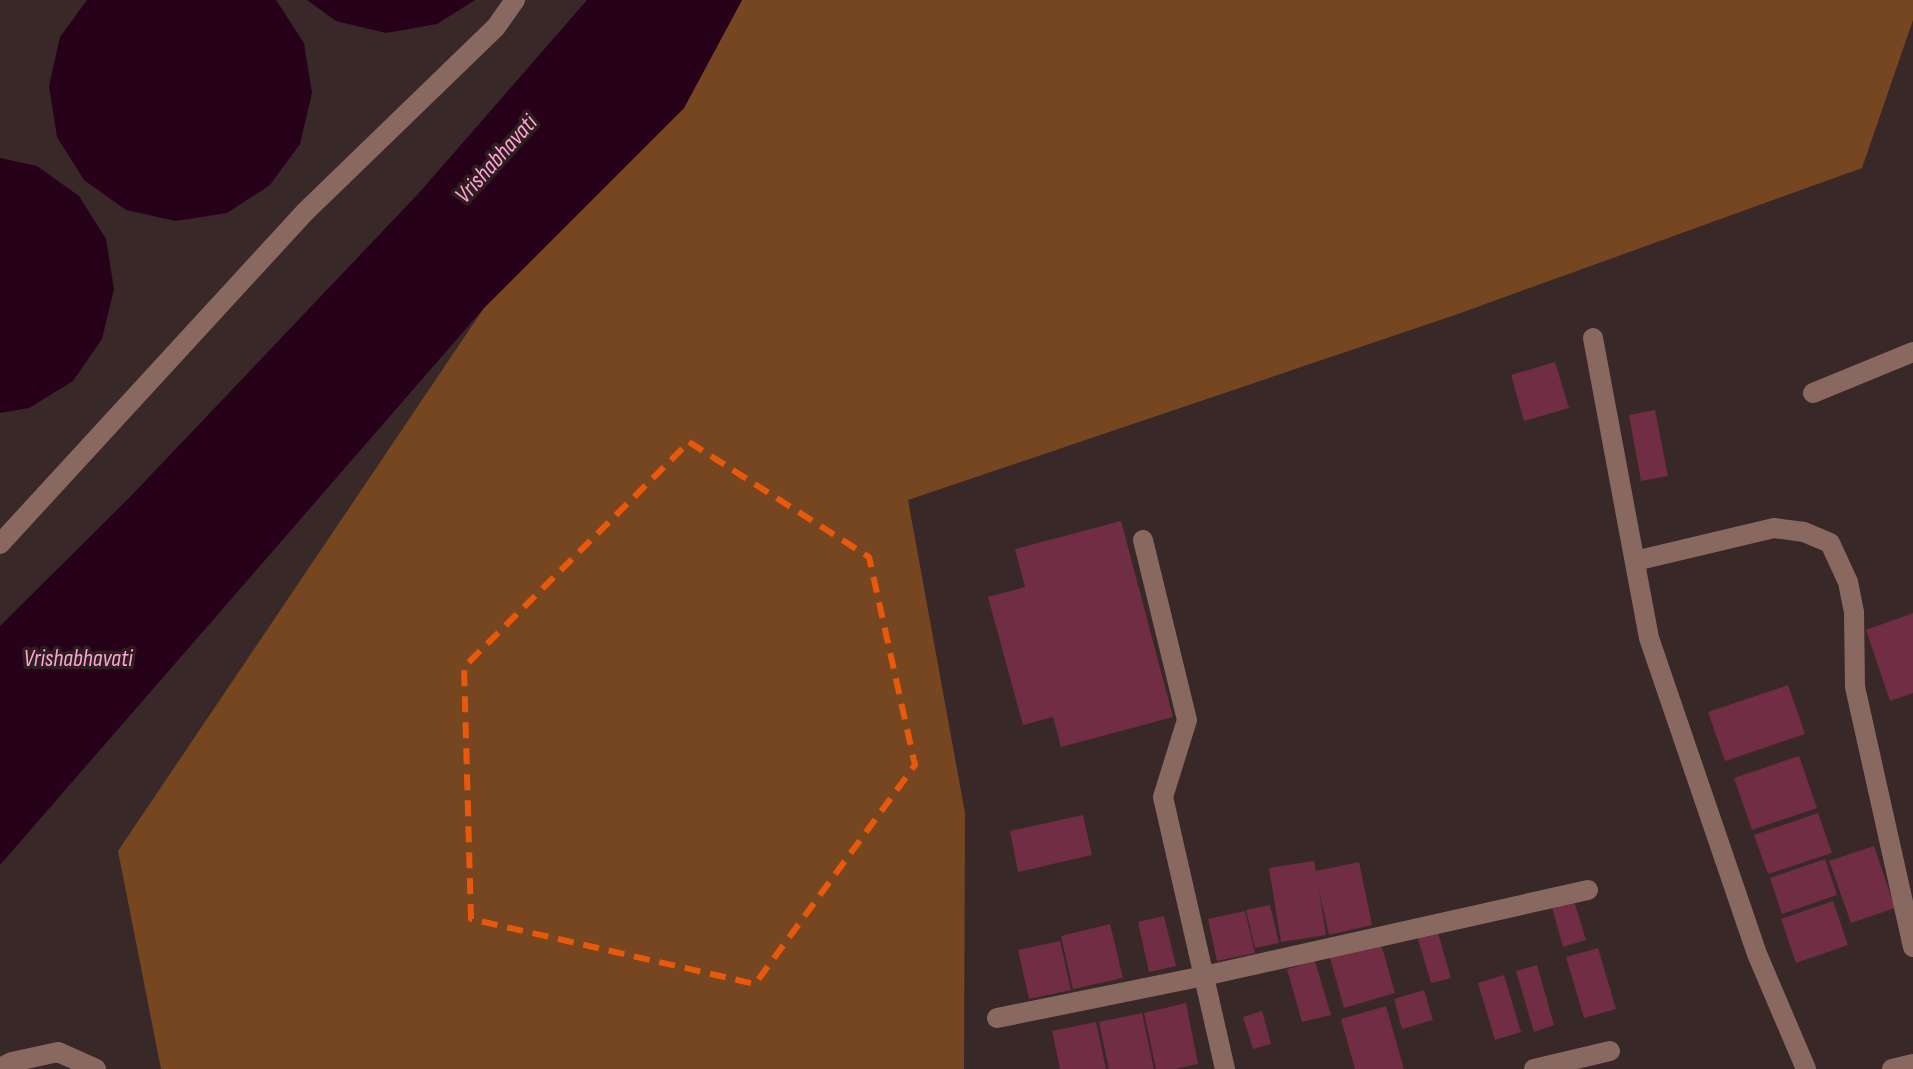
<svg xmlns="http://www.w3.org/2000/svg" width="1913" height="1069" viewBox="0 0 1913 1069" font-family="'Sofia Sans Condensed',sans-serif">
<rect width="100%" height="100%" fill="#392828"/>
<!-- green -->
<path fill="#764621" d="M 742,0 L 1913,0 L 1913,20 L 1862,168 L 1455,315 L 908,500 L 965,813 L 964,1069 L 161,1069 L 118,851 L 484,308 L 684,108 Z"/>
<!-- water -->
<path fill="#27001a" d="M 87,0 L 276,0 L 304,43 L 312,93 L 300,144 L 270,185 L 227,213 L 176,221 L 126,210 L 84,180 L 57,137 L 49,86 L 60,37 Z
M 307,0 L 475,0 L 437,24 L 386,33 L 336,21 Z
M 587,0 L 742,0 L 684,108 L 484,308 L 0,865 L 0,626 L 129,498 L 418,194 Z
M 0,158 L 37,166 L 79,196 L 106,239 L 114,289 L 102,339 L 73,381 L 29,408 L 0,413 Z"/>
<!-- building -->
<path fill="#702d43" d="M 1555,362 L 1569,408 L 1524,421 L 1511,375 Z
M 1655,410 L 1668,476 L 1641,481 L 1629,415 Z
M 1121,521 L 1173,717 L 1061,747 L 1053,717 L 1023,725 L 988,597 L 1025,587 L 1015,549 Z
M 1913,613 L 1913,693 L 1890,701 L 1866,630 Z
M 1788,685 L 1805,734 L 1725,761 L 1708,712 Z
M 1799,756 L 1817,808 L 1752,830 L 1734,778 Z
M 1818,813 L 1832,853 L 1768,874 L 1754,835 Z
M 1083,815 L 1092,855 L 1018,872 L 1010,831 Z
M 1874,846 L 1895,908 L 1851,923 L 1829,861 Z
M 1825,859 L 1837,895 L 1782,914 L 1770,878 Z
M 1314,861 L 1316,871 L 1359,862 L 1372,925 L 1329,935 L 1319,890 L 1326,935 L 1281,942 L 1269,868 Z
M 1572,894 L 1586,940 L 1563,947 L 1550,900 Z
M 1833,901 L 1848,945 L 1796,963 L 1781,919 Z
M 1270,905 L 1279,943 L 1255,948 L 1246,910 Z
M 1245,911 L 1255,953 L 1217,961 L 1208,919 Z
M 1164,916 L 1176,966 L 1149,972 L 1138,922 Z
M 1110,924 L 1123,978 L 1073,989 L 1061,936 Z
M 1436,926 L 1451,978 L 1431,983 L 1416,932 Z
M 1380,940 L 1395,993 L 1344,1008 L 1329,954 Z
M 1060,941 L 1071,990 L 1029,999 L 1018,950 Z
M 1598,948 L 1616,1009 L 1584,1018 L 1566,957 Z
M 1315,961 L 1331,1015 L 1302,1022 L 1287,969 Z
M 1537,965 L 1554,1025 L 1534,1032 L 1516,971 Z
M 1504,975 L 1521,1032 L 1495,1040 L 1478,983 Z
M 1424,990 L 1433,1020 L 1402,1029 L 1394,999 Z
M 1186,1003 L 1198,1064 L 1175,1069 L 1156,1069 L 1144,1013 Z
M 1386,1006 L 1404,1069 L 1355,1069 L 1341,1019 Z
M 1262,1011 L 1271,1044 L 1253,1049 L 1243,1017 Z
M 1142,1013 L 1154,1069 L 1109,1069 L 1099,1022 Z
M 1096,1022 L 1106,1069 L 1060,1069 L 1052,1031 Z"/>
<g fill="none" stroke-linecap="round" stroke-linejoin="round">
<!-- minor -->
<path stroke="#89695f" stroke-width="20" d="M 1593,338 L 1649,638 L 1757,954 L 1806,1069
M 1813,393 L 1913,352
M 1143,540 L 1187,720 L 1163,797 L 1225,1069
M 0,544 L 305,212 L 496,27 L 515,0
M 1635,561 L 1774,528 L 1804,532 L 1830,543 L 1848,582 L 1854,612 L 1855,687 L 1913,947
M 997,1018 L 1204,976 L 1588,890
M 0,1068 L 12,1062 L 58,1052 L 96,1069
M 1534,1069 L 1610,1051
M 1892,1069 L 1913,1064"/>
</g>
<!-- marked area -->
<path fill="none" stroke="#e8590c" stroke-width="6" stroke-dasharray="16 10" stroke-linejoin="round" d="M 689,442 L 869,557 L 915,765 L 755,984 L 471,919 L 464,667 Z"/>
<g text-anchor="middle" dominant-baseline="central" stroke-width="7" stroke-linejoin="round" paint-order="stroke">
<!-- water labels -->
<g font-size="24" font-style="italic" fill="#ffa2d9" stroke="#2e1e1e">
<text transform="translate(496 159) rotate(-48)">Vrishabhavati</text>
<text x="78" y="658">Vrishabhavati</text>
</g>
</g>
</svg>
